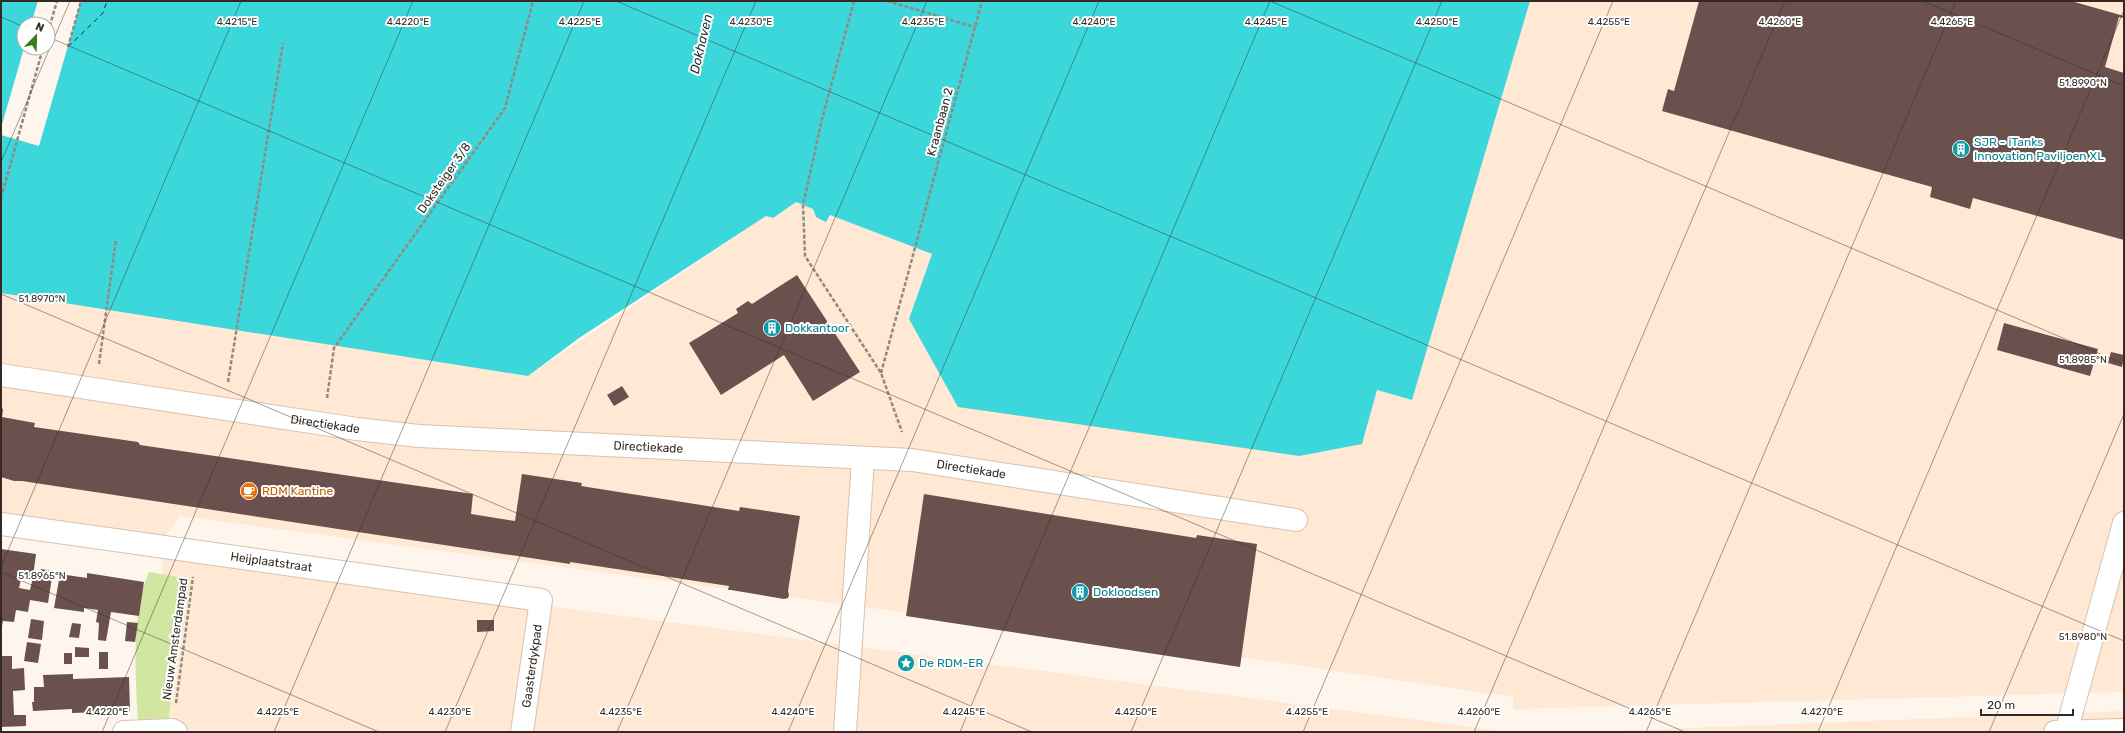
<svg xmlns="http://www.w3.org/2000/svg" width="2125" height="733" viewBox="0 0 2125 733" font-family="Rubik,sans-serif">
<rect width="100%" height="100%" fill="#fef5ed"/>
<!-- built -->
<path fill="#ffe8d4" d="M 1530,1 L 2124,1 L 2124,692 L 1513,709 L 1513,697 L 1254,659 L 180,516 L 162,540 L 1,515 L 1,292 L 528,376 L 766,216 L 773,218 L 796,202 L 813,209 L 826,222 L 832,216 L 932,254 L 909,319 L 1362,444 L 1377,390 L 1412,400 Z
M 164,556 L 1509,732 L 149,732 Z
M 2124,711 L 2124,732 L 1584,732 Z"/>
<!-- green -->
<path fill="#d1e6a0" d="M 149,572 L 190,579 L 168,721 L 138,723 C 136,677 130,615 149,572 Z"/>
<!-- water -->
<path fill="#3cd7db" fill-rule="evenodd" d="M 1,1 L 1530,1 L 1412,400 L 1377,390 L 1362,444 L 1299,456 L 958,407 L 909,319 L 932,254 L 830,215 L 826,222 L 816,217 L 813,209 L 796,202 L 773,218 L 766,216 L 579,338 L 528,376 L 1,293 ZM 24,24 L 48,24 L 48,48 L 24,48 Z"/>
<!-- pier -->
<path fill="#fef5ed" d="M 38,1 L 81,1 L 39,146 L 1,135 L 1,128 L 24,48 L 48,48 L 48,24 L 31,24 Z"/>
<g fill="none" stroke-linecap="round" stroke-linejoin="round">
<!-- ferry -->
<path stroke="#183031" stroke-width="1" stroke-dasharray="5 4" stroke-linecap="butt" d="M 68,47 L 103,13 L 107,1"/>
</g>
<!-- building -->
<path fill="#6b514e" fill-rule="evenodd" d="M 1699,1 L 2071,1 L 2124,16 L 2124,18 L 2119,17 L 2105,67 L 2124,73 L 2124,240 L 1973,198 L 1970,209 L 1930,197 L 1932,187 L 1662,111 L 1668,89 L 1674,91 Z
M 797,275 L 860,372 L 813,401 L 784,355 L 721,395 L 689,343 L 738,313 L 736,309 L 748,301 L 752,304 Z
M 2004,323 L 2098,349 L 2090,376 L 1997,350 Z
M 2111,352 L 2124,355 L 2122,367 L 2108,363 Z
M 622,386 L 629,397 L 614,406 L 607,395 Z
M 1,408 L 3,409 L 2,417 L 35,423 L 34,427 L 138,442 L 140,445 L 473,494 L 471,514 L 515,521 L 522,474 L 582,483 L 581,486 L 739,511 L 740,507 L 800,516 L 788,591 L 789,595 L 788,598 L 784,599 L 731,590 L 728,590 L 729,586 L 570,562 L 570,564 L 22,481 L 14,481 L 1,477 Z
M 924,494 L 1196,538 L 1197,535 L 1257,544 L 1240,667 L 906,616 Z
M 1,549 L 36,554 L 33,577 L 40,579 L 41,569 L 53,571 L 48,603 L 30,600 L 28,612 L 16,610 L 14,622 L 3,621 L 2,626 ZM 22,575 L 33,577 L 30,590 L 19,588 Z
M 87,573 L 144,582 L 139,616 L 111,612 L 106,641 L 98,640 L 99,623 L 96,622 L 98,610 L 84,608 L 84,612 L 54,608 L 60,574 L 87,578 Z
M 31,619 L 44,621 L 42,640 L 28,638 Z
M 477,620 L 494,620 L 494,631 L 477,632 Z
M 127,622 L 138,623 L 135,642 L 125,641 Z
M 72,623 L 81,624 L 79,638 L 69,637 Z
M 27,642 L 41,644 L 38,663 L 24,661 Z
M 75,647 L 89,648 L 89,657 L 75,657 Z
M 99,652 L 108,652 L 108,669 L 99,669 Z
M 64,653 L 72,653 L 72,664 L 64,664 Z
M 1,656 L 12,656 L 12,669 L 24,668 L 25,690 L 13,691 L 14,715 L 26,715 L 26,726 L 1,727 Z
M 73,674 L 73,679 L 129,677 L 130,711 L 72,713 L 72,709 L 33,711 L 32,702 L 44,702 L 34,702 L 34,687 L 44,687 L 43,675 Z"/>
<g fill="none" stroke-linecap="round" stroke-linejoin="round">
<defs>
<g id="minor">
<path id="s1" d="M 1,375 L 357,429 L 419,436 L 912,460 L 1296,520"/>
<path id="s2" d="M 1,524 L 541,600 L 522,732"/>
<path d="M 124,732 L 172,730 L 176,732"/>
<path d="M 845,732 L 863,459"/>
<path d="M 2055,732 L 2124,730"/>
<path d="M 2066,732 L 2124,523"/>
</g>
</defs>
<!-- minor casing -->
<use href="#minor" stroke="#d7c2af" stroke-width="24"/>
<!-- path -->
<path stroke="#928981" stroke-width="2.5" stroke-dasharray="4 2" stroke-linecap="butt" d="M 854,1 L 822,119 L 803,205 L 805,256 L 881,373 L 902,432
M 887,1 L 975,27
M 48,32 L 57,1
M 68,47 L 81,1
M 1,198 L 43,48
M 99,364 L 116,239
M 881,373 L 982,1
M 228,382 L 283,43
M 327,398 L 334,348 L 505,108 L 533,1
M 176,703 L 193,577"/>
<!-- minor -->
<use href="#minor" stroke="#fff" stroke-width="22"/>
</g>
<!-- ticks -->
<path fill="none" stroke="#332b23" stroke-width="1" stroke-opacity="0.45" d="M 616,1 L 2124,641M 1270,1 L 2124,364M 1923,1 L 2124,86M 1,17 L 24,27M 48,37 L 1685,732M 1,162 L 70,1M 1,294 L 1032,732M 1,567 L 241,1M 1,572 L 379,732M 102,732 L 413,1M 274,732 L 584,1M 445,732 L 756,1M 617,732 L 927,1M 788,732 L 1099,1M 960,732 L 1270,1M 1131,732 L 1442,1M 1303,732 L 1613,1M 1474,732 L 1785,1M 1646,732 L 1956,1M 1818,732 L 2124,10M 1989,732 L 2124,414"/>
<!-- icons -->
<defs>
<symbol id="building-disc" viewBox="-11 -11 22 22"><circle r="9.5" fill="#0f9aa8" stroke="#fff"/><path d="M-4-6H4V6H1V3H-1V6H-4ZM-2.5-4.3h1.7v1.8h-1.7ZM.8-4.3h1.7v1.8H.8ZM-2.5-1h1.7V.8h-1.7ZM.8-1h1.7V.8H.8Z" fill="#fff"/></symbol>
<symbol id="cafe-disc" viewBox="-11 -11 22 22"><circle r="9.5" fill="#e8710a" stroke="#fff"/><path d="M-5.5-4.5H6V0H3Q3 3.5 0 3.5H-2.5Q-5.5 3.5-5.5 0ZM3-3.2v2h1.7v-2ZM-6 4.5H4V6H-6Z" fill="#fff"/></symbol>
<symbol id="sight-disc" viewBox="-11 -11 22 22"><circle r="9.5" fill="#0f9aa8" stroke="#fff"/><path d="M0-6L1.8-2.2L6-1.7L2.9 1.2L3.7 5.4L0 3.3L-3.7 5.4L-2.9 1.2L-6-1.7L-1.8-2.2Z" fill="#fff"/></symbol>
</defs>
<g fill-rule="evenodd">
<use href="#building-disc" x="1951" y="139" width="20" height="20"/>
<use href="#building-disc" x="762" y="318" width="20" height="20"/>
<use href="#cafe-disc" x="239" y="481" width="20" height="20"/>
<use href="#building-disc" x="1070" y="582" width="20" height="20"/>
<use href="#sight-disc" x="896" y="653" width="20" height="20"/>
</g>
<g text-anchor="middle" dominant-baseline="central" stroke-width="4" stroke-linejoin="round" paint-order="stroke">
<!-- street labels -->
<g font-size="12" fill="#332b23" stroke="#fff">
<text transform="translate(940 122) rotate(-75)">Kraanbaan 2</text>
<text transform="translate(444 178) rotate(-55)">Doksteiger 3/8</text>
<text stroke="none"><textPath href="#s1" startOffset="328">Directiekade</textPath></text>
<text stroke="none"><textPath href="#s1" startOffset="652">Directiekade</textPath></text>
<text stroke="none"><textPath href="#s1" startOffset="976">Directiekade</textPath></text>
<text stroke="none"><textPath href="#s2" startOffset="273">Heijplaatstraat</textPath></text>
<text transform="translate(175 639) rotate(-82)">Nieuw Amsterdampad</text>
<text transform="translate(532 666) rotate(-82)">Gaasterdykpad</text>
</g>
<!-- culture labels -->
<g font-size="12" fill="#0d838f" stroke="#fff" text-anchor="start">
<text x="1974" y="142">SJR - iTanks<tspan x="1974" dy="14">Innovation Paviljoen XL</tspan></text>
<text x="785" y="328">Dokkantoor</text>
<text x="1093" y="592">Dokloodsen</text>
<text x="919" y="663">De RDM-ER</text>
</g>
<!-- food labels -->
<g font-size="12" fill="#c56008" stroke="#fff" text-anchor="start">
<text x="262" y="491">RDM Kantine</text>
</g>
<!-- water labels -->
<g font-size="13" font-style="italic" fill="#183031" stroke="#fff">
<text transform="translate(701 44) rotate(-77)">Dokhaven</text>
</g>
</g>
<g font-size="10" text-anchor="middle" fill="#332b23" stroke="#fff" stroke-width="4" stroke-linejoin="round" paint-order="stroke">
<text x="237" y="25">4.4215°E</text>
<text x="408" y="25">4.4220°E</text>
<text x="580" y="25">4.4225°E</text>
<text x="751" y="25">4.4230°E</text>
<text x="923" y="25">4.4235°E</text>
<text x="1094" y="25">4.4240°E</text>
<text x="1266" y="25">4.4245°E</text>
<text x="1437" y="25">4.4250°E</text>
<text x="1609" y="25">4.4255°E</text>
<text x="1780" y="25">4.4260°E</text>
<text x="1952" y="25">4.4265°E</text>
<text x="2083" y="86">51.8990°N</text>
<text x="42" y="302">51.8970°N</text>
<text x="2083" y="363">51.8985°N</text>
<text x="42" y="579">51.8965°N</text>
<text x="2083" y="640">51.8980°N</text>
<text x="107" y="715">4.4220°E</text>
<text x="278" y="715">4.4225°E</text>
<text x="450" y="715">4.4230°E</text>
<text x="621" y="715">4.4235°E</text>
<text x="793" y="715">4.4240°E</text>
<text x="964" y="715">4.4245°E</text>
<text x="1136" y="715">4.4250°E</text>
<text x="1307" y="715">4.4255°E</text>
<text x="1479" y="715">4.4260°E</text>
<text x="1650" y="715">4.4265°E</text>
<text x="1822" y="715">4.4270°E</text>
</g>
<!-- border -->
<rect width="2125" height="733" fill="none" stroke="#332b23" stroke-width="4"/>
<!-- north arrow -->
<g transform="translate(36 36) rotate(23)"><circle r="19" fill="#ffffff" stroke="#adaaa7"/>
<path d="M0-3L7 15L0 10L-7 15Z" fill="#397a19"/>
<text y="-6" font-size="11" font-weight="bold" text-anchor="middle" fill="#332b23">N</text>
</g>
<!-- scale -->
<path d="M1981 709v6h92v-6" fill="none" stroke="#332b23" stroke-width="2"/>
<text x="1987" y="709" font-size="12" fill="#332b23" stroke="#ffffff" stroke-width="3" paint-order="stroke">20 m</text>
</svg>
